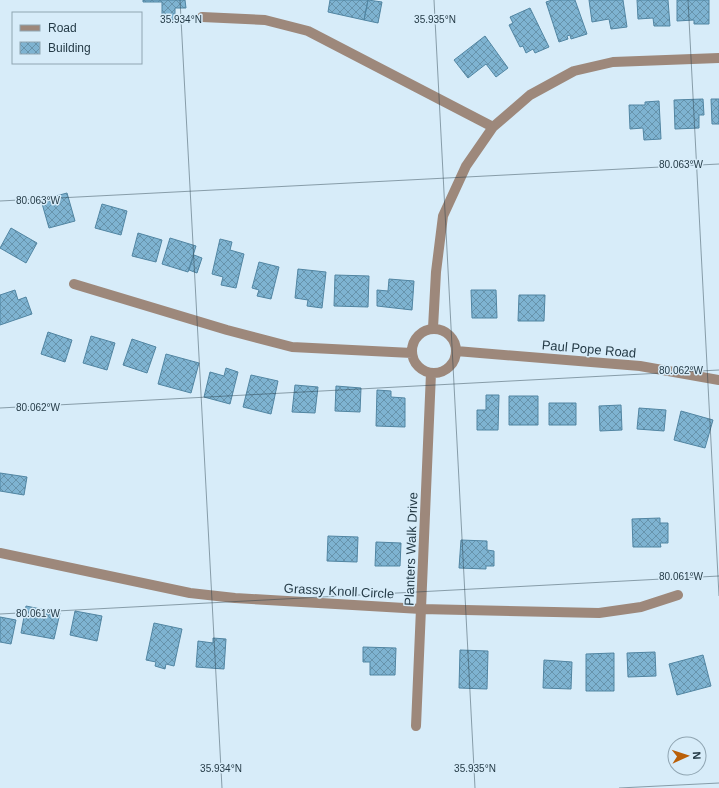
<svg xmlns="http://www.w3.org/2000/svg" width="719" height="788" viewBox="0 0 719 788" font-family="Arial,sans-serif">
<defs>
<pattern id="building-cross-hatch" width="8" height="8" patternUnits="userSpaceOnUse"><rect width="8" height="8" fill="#7eb3d1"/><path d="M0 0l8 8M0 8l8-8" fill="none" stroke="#6793ab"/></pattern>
</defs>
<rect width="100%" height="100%" fill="#d7ecf9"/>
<!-- building -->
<path fill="url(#building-cross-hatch)" stroke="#5185a2" d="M 143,0 L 185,0 L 186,8 L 175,8 L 175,22 L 162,22 L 162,2 L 143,2 Z
M 330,0 L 368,0 L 364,20 L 328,12 Z
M 368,0 L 382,2 L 378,23 L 364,20 Z
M 552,0 L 575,0 L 587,34 L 571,39 L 570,35 L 567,36 L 568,39 L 559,42 L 546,2 Z
M 589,0 L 623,0 L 627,27 L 611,29 L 609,19 L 592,22 Z
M 637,0 L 668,0 L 670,26 L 654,26 L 653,18 L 638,19 Z
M 677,0 L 709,0 L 709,24 L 694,24 L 694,20 L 677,21 Z
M 530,8 L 549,47 L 535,53 L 533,49 L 526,53 L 523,46 L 520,47 L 509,25 L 513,23 L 510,17 Z
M 485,36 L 508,68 L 496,77 L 486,64 L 468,78 L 454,60 Z
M 703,99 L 704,115 L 699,115 L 699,128 L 675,129 L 674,100 Z
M 711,99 L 719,99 L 719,124 L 712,124 Z
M 659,101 L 661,139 L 644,140 L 643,128 L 630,129 L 629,105 L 645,105 L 645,102 Z
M 67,193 L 75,221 L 49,228 L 41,200 Z
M 102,204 L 127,211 L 121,235 L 95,228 Z
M 11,228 L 37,243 L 26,263 L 0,248 Z
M 138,233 L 162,240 L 156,262 L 132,256 Z
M 170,238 L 196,246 L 188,272 L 162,264 Z
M 220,239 L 232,242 L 230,250 L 244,254 L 236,288 L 221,285 L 223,277 L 212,274 Z
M 194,255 L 202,258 L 197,273 L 189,270 Z
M 259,262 L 279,267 L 271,299 L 257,296 L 259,290 L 252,288 Z
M 298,269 L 326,272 L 322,308 L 307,306 L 308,300 L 295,298 Z
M 335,275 L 369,276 L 368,307 L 334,306 Z
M 389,279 L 414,281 L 412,310 L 377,306 L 377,290 L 388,291 Z
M 15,290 L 18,300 L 26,297 L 32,314 L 0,325 L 0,295 Z
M 471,290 L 496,290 L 497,318 L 472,318 Z
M 519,295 L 545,295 L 544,321 L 518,321 Z
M 48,332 L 72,340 L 65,362 L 41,354 Z
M 91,336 L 115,343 L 107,370 L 83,363 Z
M 132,339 L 156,347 L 147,373 L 123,365 Z
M 166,354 L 199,363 L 191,393 L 158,384 Z
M 226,368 L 238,372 L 230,404 L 204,397 L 210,372 L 224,376 Z
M 251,375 L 278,381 L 271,414 L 243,407 Z
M 295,385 L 318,387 L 315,413 L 292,412 Z
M 336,386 L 361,388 L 360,412 L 335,411 Z
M 377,390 L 391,391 L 391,397 L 405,398 L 405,427 L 376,426 Z
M 486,395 L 499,395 L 498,430 L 477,430 L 477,410 L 486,410 Z
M 509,396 L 538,396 L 538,425 L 509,425 Z
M 549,403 L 576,403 L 576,425 L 549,425 Z
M 621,405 L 622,430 L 600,431 L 599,406 Z
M 639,408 L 666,410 L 664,431 L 637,429 Z
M 681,411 L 713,420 L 705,448 L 674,440 Z
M 0,473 L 27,477 L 24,495 L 0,491 Z
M 660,518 L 660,523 L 668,523 L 668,543 L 660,543 L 661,547 L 633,547 L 632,519 Z
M 328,536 L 358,537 L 357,562 L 327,561 Z
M 461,540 L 487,541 L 487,550 L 494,551 L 494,566 L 486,566 L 486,569 L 459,568 Z
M 376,542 L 401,543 L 400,566 L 375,566 Z
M 26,606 L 60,613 L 54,639 L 21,633 Z
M 75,611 L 102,616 L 97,641 L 70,635 Z
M 0,617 L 16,620 L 11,644 L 0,642 Z
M 154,623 L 182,629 L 174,666 L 166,664 L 165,669 L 155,666 L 156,662 L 146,660 Z
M 213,638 L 226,639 L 224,669 L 196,667 L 198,641 L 213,643 Z
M 363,647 L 396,648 L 395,675 L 370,675 L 370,662 L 363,662 Z
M 460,650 L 488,651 L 487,689 L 459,688 Z
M 655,652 L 656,676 L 628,677 L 627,653 Z
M 614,653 L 614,691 L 586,691 L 586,654 Z
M 703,655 L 711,686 L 677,695 L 669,664 Z
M 544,660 L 572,662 L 571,689 L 543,688 Z"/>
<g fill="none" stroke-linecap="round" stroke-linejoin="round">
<!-- minor -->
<path stroke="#9d887b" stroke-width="10" d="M 202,17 L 265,20 L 308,31 L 493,127
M 74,284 L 227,330 L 292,347 L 412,353
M 433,328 L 436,272 L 443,216 L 466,166 L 493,127 L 530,95 L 574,71 L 613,62 L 719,58
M412 351a22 22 0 1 1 44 0a22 22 0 1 1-44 0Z
M 456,351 L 640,366 L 719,380
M 0,553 L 190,593 L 235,598 L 421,609 L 599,613 L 641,607 L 678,595
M 416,726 L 431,373"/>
</g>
<!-- ticks -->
<path fill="none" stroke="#253b47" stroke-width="1" stroke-opacity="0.45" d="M 180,0 L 222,788M 434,0 L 475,788M 688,0 L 719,596M 0,201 L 719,164M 0,408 L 719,370M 0,614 L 719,576M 619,788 L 719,783"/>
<g text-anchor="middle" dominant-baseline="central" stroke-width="3" stroke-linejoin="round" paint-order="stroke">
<!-- street labels -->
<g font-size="13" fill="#253b47" stroke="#d7ecf9">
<text transform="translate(589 349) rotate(5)">Paul Pope Road</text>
<text transform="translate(411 549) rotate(-88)">Planters Walk Drive</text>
<text transform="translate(339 591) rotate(3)">Grassy Knoll Circle</text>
</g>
</g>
<g font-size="10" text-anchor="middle" fill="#253b47" stroke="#d7ecf9" stroke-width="3" stroke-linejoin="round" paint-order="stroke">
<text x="181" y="23">35.934°N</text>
<text x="435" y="23">35.935°N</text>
<text x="681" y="168">80.063°W</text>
<text x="38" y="204">80.063°W</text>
<text x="681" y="374">80.062°W</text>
<text x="38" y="411">80.062°W</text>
<text x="681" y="580">80.061°W</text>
<text x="38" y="617">80.061°W</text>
<text x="221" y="772">35.934°N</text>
<text x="475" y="772">35.935°N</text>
</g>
<!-- legend -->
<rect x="12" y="12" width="130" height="52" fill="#d7ecf9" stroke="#90a5b2"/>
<rect x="20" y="25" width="20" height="6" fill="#9d887b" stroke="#90a5b2"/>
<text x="48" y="32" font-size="12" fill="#253b47">Road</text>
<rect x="20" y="42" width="20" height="12" fill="url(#building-cross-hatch)" stroke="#90a5b2"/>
<text x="48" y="52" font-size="12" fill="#253b47">Building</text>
<!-- north arrow -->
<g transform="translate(687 756) rotate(87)"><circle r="19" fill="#d7ecf9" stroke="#90a5b2"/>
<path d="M0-3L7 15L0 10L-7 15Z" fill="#ba5f07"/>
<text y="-6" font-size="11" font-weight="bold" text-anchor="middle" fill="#253b47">N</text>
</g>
</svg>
